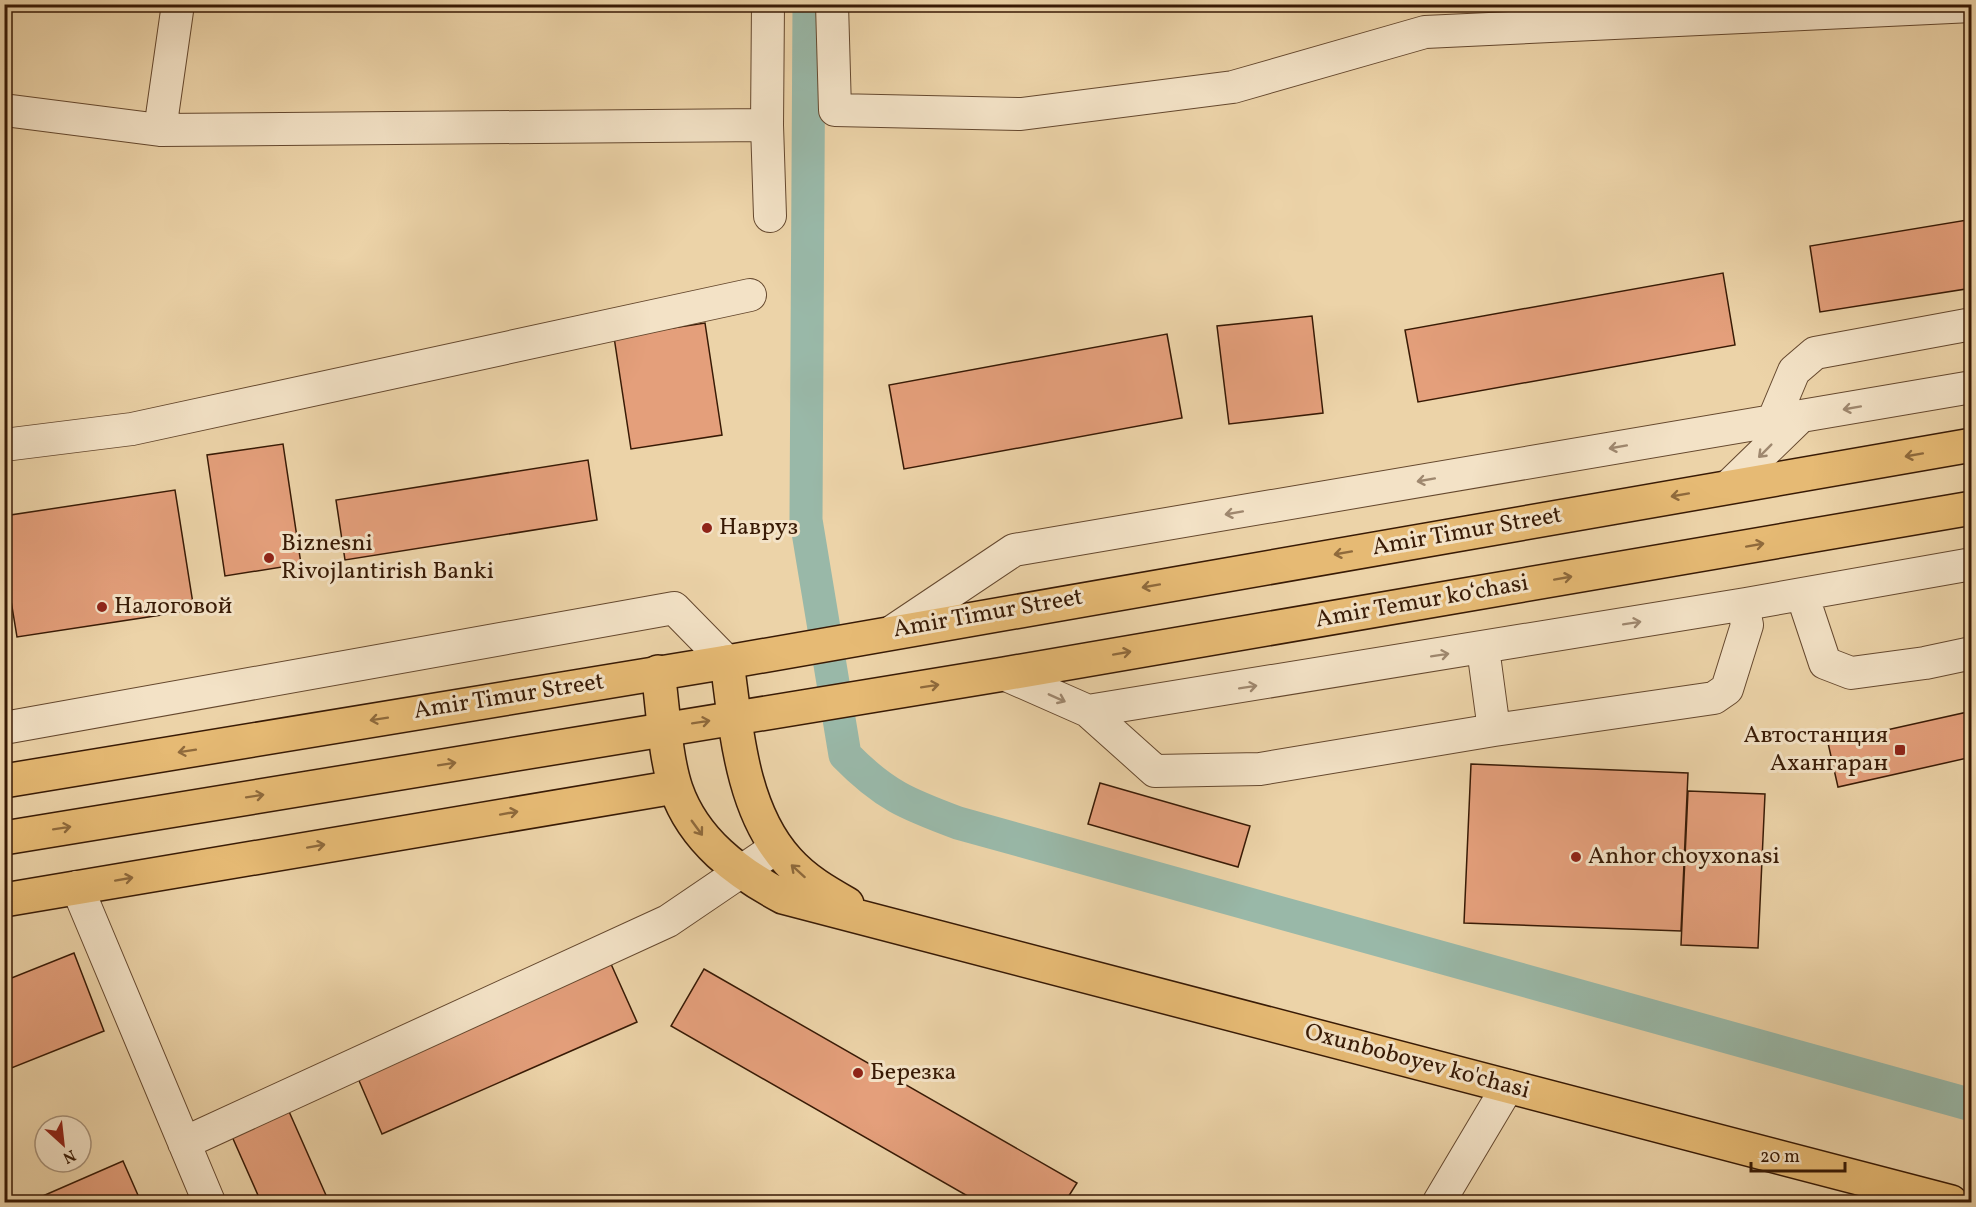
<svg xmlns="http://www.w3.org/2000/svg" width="1976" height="1207" viewBox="0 0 1976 1207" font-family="Vollkorn,serif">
<rect width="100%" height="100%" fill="#ecd3a8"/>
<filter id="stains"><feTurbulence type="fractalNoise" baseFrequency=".00333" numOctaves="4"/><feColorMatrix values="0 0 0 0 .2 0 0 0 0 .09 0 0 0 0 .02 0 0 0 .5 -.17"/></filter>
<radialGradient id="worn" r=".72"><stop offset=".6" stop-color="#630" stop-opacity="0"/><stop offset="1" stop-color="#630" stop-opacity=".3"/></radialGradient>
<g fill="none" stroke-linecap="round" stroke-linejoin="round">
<!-- canal -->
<path stroke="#99b8a8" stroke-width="33" d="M 809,4 L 806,520 L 845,755 C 884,795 907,804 958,823 L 1972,1105"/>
</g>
<!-- building -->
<path fill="#e49f7b" stroke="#381a05" stroke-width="1.5" d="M 1967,220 L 1972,246 L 1972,288 L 1820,312 L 1810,246 Z
M 1723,273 L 1735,345 L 1418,402 L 1405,330 Z
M 1312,316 L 1323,413 L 1229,424 L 1217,326 Z
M 705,323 L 722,435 L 631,449 L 614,337 Z
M 1167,334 L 1182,418 L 904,469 L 889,385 Z
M 283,444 L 301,564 L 225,576 L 207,455 Z
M 588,460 L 597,520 L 345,560 L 336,500 Z
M 175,490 L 194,610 L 17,637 L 4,558 L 4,516 Z
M 1972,711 L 1972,757 L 1838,787 L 1828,743 Z
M 1471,764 L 1688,773 L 1681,931 L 1464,923 Z
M 1100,783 L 1250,826 L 1238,867 L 1088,824 Z
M 1688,791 L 1765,794 L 1758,948 L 1681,945 Z
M 74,953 L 104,1031 L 4,1071 L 4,981 Z
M 611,964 L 637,1022 L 382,1134 L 357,1076 Z
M 704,969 L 1077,1183 L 1065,1202 L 978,1202 L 671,1026 Z
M 287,1107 L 329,1202 L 261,1202 L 230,1132 Z
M 123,1161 L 141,1202 L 29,1202 Z"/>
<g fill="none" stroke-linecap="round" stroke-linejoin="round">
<defs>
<path id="minor" d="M 768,4 L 767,125 L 770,216
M 832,4 L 835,110 L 1021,114 L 1233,87 L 1425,32 L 1972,6
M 4,110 L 160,130 L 767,125
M 160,130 L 178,4
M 1773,421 L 1794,371 L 1815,353 L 1972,324
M 4,445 L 132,429 L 750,295
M 1729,486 L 1800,417
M 1802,594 L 1825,663 L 1851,673 L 1925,663 L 1972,653
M 893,631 L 1014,550 L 1972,387
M 1483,648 L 1494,730
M 1004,674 L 1088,711 L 1746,604 L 1972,564
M 1088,711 L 1155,771 L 1260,769 L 1494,730 L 1714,698 L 1727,689 L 1747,625 L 1743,605
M 4,728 L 674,608 L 727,662
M 77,887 L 209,1202
M 184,1143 L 668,921 L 777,847
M 1439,1202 L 1508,1086"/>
<path id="major" d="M 727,662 C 736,727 741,810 788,861 C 805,880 826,892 847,904
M 658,672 C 663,707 665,757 676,789 C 694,841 738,873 783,897 L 1951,1202
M 4,900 L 675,787"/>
<path id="highway" d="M 4,781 L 727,662 L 1972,445
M 4,838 L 1004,674 L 1972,508"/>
</defs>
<!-- minor casing -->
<use href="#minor" stroke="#65482e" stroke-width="34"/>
<!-- major casing -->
<use href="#major" stroke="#381a05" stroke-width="36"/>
<!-- highway casing -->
<use href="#highway" stroke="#381a05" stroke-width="36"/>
<!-- minor -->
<use href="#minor" stroke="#f3e2c6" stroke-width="32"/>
<!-- major -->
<use href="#major" stroke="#e6ba74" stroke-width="33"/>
<!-- highway -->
<use href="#highway" stroke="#e6ba74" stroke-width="33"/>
</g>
<!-- one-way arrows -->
<defs><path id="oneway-shaft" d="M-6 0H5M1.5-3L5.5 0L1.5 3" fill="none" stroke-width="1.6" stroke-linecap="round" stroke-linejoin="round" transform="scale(1.5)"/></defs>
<g stroke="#9f886f">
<use href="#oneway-shaft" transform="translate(1852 408) rotate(170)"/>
<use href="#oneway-shaft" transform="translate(1618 447) rotate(170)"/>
<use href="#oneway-shaft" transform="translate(1765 451) rotate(135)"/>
<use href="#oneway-shaft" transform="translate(1426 480) rotate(170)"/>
<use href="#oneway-shaft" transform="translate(1234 513) rotate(170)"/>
<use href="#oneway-shaft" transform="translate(1632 623) rotate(-9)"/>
<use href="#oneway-shaft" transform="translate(1440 655) rotate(-9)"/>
<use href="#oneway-shaft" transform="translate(1248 687) rotate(-9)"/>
<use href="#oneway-shaft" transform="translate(1057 698) rotate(24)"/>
</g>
<g stroke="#8f6a3c">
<use href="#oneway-shaft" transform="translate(1914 455) rotate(170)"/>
<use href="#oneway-shaft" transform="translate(1680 495) rotate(170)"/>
<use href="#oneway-shaft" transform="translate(1755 545) rotate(-10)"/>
<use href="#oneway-shaft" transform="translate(1343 553) rotate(170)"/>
<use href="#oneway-shaft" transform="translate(1563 578) rotate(-10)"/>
<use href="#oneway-shaft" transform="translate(1151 586) rotate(170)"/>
<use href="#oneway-shaft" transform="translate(1122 653) rotate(-10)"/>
<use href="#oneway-shaft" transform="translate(930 686) rotate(-9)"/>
<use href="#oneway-shaft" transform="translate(379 719) rotate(171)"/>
<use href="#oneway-shaft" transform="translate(701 722) rotate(-9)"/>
<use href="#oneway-shaft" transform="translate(187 751) rotate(171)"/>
<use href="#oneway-shaft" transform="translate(447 764) rotate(-9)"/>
<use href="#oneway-shaft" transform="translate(255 796) rotate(-9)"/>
<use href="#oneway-shaft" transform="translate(509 813) rotate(-10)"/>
<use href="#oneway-shaft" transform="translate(62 828) rotate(-9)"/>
<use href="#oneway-shaft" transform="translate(697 828) rotate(54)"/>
<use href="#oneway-shaft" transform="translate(316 846) rotate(-10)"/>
<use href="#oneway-shaft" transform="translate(798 871) rotate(-138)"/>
<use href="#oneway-shaft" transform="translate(124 879) rotate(-10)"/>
</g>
<!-- markers -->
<g fill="#8f2418" stroke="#f3e2c6" stroke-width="2">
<circle cx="707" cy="528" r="6"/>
<circle cx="269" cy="558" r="6"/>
<circle cx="102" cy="607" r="6"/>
<rect x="1894" y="744" width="12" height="12" rx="3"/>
<circle cx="1576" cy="857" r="6"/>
<circle cx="858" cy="1073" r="6"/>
</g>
<g text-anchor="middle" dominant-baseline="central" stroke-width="6" stroke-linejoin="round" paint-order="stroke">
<!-- poi labels -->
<g font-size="24" fill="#381a05" stroke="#f3e2c6" text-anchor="start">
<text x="719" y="528">Навруз</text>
<text x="281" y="544">Biznesni<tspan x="281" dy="28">Rivojlantirish Banki</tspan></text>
<text x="114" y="607">Налоговой</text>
<text x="1888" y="736" text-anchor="end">Автостанция<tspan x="1888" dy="28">Ахангаран</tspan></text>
<text x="1588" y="857">Anhor choyxonasi</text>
<text x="870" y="1073">Березка</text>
</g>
<!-- street labels -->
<g font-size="24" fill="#381a05" stroke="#f3e2c6">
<text transform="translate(1467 532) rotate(-10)">Amir Timur Street</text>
<text transform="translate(1422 602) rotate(-10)">Amir Temur koʻchasi</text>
<text transform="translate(988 614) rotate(-10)">Amir Timur Street</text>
<text transform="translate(509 697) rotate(-9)">Amir Timur Street</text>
<text transform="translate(1417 1062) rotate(15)">Oxunboboyev ko'chasi</text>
</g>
</g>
<!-- margin -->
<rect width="1976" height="1207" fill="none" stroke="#ecd3a8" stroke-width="24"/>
<rect x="6" y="6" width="1964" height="1195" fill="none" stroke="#381a05" stroke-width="3"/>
<rect x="12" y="12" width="1952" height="1183" fill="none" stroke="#381a05" stroke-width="1.5"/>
<!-- north arrow -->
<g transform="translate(63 1144) rotate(153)"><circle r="28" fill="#f3e2c6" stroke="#a89279" stroke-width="1.5"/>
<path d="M0-4.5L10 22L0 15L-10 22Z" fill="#8f2418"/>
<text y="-9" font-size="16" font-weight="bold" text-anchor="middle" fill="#381a05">N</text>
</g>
<!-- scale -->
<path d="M1751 1162v9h94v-9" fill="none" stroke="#381a05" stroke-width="3"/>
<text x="1760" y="1162" font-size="18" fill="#381a05" stroke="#f3e2c6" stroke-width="4.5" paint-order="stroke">20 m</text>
<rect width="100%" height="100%" filter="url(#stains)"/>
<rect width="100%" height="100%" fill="url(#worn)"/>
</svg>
